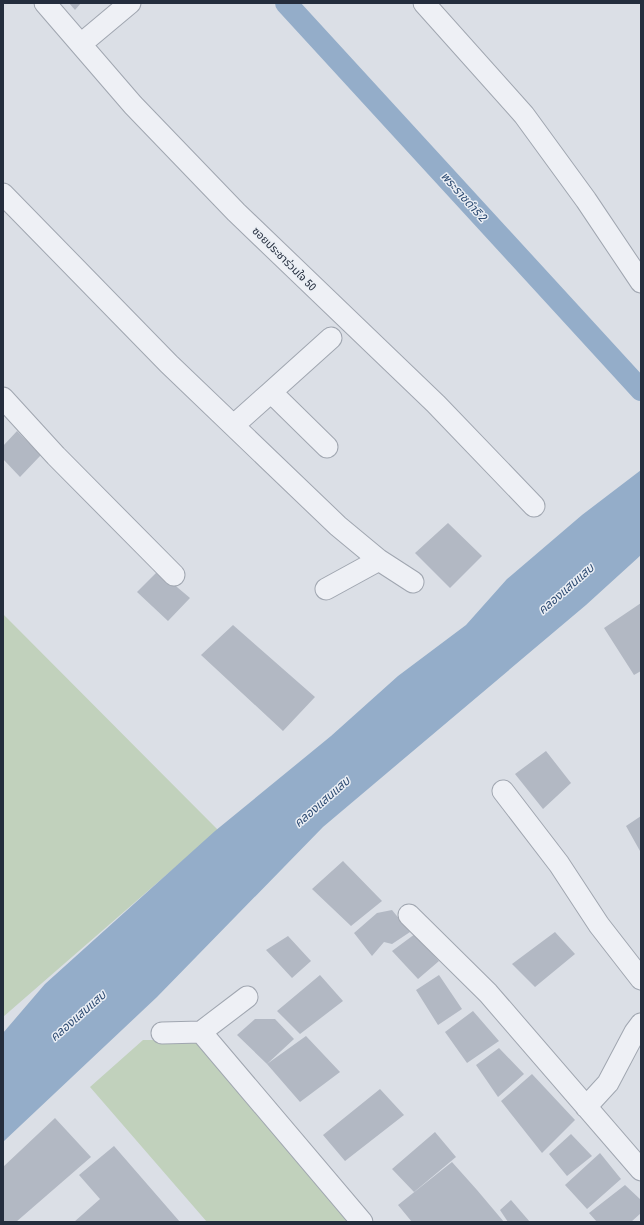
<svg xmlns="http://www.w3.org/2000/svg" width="644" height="1225" viewBox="0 0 644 1225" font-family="'Roboto Condensed','Noto Sans Thai',sans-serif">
<rect width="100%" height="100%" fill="#dbdfe6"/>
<!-- green -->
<path fill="#c1d1bc" d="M 3,614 L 218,830 L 3,1017 Z
M 143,1040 L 198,1040 L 350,1222 L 207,1222 L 90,1087 Z"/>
<!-- water -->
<path fill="#94adc9" d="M 641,470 L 641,555 L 586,605 L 323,827 L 157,997 L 3,1142 L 3,1033 L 45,984 L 215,831 L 331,736 L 398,676 L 466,625 L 507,579 L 582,515 Z"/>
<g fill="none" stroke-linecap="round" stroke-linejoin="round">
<!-- canal -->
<path stroke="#94adc9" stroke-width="22" d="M 286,3 L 641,390"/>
</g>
<!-- building -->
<path fill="#b2b8c3" d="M 69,3 L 81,3 L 75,10 Z
M 17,431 L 41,455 L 20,477 L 3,459 L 3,446 Z
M 448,523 L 482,556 L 450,588 L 415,553 Z
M 158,571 L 190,598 L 168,621 L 137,592 Z
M 641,603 L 641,671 L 634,675 L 604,628 Z
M 233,625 L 315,697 L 283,731 L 201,655 Z
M 546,751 L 571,783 L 543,809 L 515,774 Z
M 641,816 L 641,850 L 640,851 L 626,826 Z
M 343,861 L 382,901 L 351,926 L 312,889 Z
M 392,910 L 410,932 L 392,944 L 384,942 L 372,956 L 354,933 L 377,913 Z
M 555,932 L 575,954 L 535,987 L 512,964 Z
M 415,934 L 439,961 L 418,979 L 392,951 Z
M 288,936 L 311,961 L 292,978 L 266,950 Z
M 320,975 L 343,1001 L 300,1034 L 277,1011 Z
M 439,975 L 462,1009 L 438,1025 L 416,990 Z
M 473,1011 L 499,1041 L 467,1063 L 445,1032 Z
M 255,1019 L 275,1019 L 294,1039 L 267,1064 L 306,1036 L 340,1072 L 300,1102 L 267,1064 L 237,1035 Z
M 499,1048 L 524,1074 L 498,1097 L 476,1065 Z
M 532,1074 L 575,1120 L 542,1153 L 501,1101 Z
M 380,1089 L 404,1115 L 345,1161 L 323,1135 Z
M 55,1118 L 91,1157 L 16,1222 L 3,1222 L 3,1167 Z
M 435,1132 L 456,1157 L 414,1192 L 392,1169 Z
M 571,1134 L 592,1156 L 567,1176 L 549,1154 Z
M 114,1146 L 180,1222 L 74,1222 L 100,1199 L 79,1175 Z
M 600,1153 L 621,1179 L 587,1209 L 565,1185 Z
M 452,1162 L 477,1190 L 504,1222 L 412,1222 L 398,1205 Z
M 625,1185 L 641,1200 L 641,1213 L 631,1222 L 597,1222 L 589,1213 Z
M 511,1200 L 530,1222 L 508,1222 L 500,1210 Z"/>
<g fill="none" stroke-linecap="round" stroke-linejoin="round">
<defs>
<path id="minor" d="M 45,3 L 133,105 L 236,212 L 436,404 L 534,506
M 424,3 L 524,115 L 586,200 L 641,282
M 81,44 L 130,3
M 3,194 L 169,364 L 338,526 L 379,560 L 413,582
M 271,392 L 331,338
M 3,398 L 56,456 L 174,575
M 234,425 L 271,392 L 327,447
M 326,589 L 379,560
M 503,791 L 559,864 L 599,925 L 641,979
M 409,915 L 488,993 L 641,1170
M 201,1032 L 247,997
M 162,1033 L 201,1032 L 362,1222
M 586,1107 L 608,1083 L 635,1032 L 641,1024"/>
</defs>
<!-- minor casing -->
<use href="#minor" stroke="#a0a6b0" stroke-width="23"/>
<!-- minor -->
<use href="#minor" stroke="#eef0f5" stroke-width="21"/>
</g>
<g text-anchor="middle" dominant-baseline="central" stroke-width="3" stroke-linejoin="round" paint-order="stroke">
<!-- street labels -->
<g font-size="11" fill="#242d3d" stroke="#eaeef4">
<text transform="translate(284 259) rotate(45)">ซอยประชาร่วมใจ 50</text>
</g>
<!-- water labels -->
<g font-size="12" font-style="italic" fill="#2d4b72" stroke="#eaeef4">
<text transform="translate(464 197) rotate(48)">พระราชดำริ 2</text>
<text transform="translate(566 589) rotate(-41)">คลองแสนแสบ</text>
<text transform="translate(322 802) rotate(-41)">คลองแสนแสบ</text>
<text transform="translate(78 1016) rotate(-41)">คลองแสนแสบ</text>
</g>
</g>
<!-- border -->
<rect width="644" height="1225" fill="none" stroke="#242d3d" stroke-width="8"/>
</svg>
